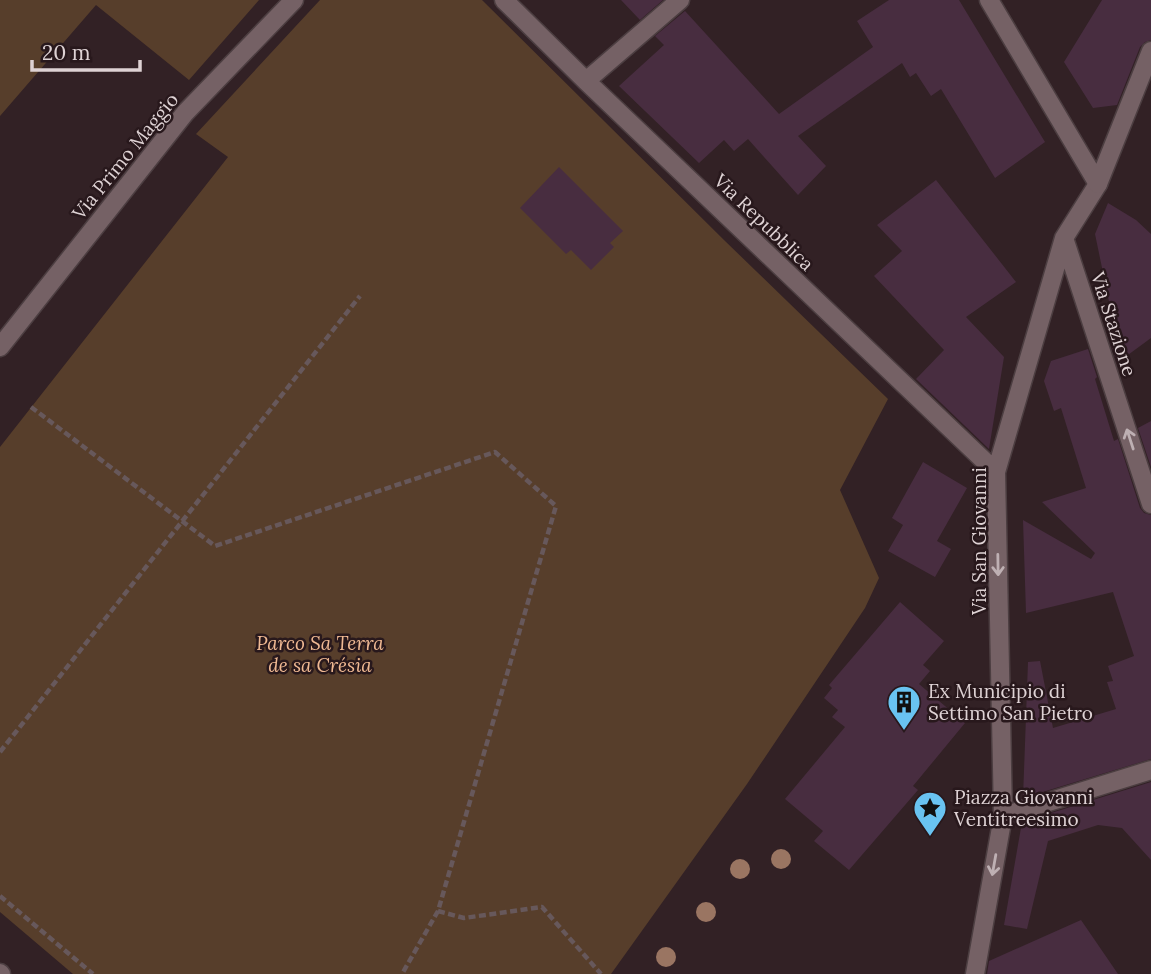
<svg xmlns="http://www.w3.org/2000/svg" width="1151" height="974" viewBox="0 0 1151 974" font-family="Lora,serif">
<rect width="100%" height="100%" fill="#322125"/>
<!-- green -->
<path fill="#573e2b" d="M 0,0 L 259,0 L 189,80 L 96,5 L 0,116 Z
M 320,0 L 482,0 L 724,240 L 888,399 L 840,490 L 879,578 L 865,608 L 747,784 L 611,974 L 73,974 L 0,912 L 0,447 L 228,157 L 196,134 Z"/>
<!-- building -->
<path fill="#482d40" d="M 621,0 L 663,0 L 640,20 Z
M 889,0 L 959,0 L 1045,142 L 995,178 L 941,89 L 931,96 L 916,73 L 910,77 L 902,63 L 798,136 L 826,166 L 798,195 L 748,139 L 734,151 L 724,140 L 699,163 L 619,86 L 664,45 L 655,36 L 685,11 L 779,114 L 873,47 L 857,21 Z
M 1102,0 L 1151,0 L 1151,40 L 1145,42 L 1140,47 L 1117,105 L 1093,108 L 1064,62 Z
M 559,167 L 623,231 L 610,243 L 614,247 L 591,270 L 571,250 L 566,254 L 520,208 Z
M 936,180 L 1016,282 L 966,317 L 1004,357 L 989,449 L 916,379 L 944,350 L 874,276 L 902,251 L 877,225 Z
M 1108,203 L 1136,220 L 1151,234 L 1151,338 L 1117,363 L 1110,342 L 1117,340 L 1095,234 Z
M 1088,349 L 1097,377 L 1095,379 L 1114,441 L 1118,439 L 1140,508 L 1144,513 L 1151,515 L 1151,759 L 1023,798 L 1028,662 L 1040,661 L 1053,728 L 1116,709 L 1107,682 L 1113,681 L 1108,666 L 1134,656 L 1113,592 L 1026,613 L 1023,520 L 1091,559 L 1095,553 L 1042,502 L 1086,488 L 1061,408 L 1054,411 L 1044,381 L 1051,361 Z
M 1151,421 L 1151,467 L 1138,428 Z
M 923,462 L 967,488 L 937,541 L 951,549 L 935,577 L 888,551 L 903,525 L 892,518 Z
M 900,602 L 944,641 L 923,665 L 930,671 L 919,684 L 965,723 L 913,786 L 918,790 L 849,870 L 814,841 L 823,831 L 785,799 L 845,727 L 832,717 L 838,710 L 824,698 L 832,688 L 829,685 Z
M 1151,782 L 1151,860 L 1122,828 L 1098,825 L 1048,841 L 1027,929 L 1004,925 L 1022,822 Z
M 1081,920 L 1118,974 L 987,974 L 989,961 Z"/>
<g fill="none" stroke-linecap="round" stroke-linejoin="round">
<defs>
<path id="minor" d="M 504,0 L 586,81 L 996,472
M 586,81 L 680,0
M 1064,238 L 1151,504
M 1003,816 L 1151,770
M 0,973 L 1,974
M 975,974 L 1003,816 L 996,472 L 1064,238 L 1098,184"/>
<path id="tertiary" d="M 989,0 L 1098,184
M 1098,184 L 1151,51
M 0,347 L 185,113 L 294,0"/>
</defs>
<!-- minor casing -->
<use href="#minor" stroke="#4c3e41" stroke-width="21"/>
<!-- tertiary casing -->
<use href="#tertiary" stroke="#4c3e41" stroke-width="21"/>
<!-- path -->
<path stroke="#67585b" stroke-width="4.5" stroke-dasharray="7 3.5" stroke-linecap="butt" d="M 31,407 L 215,546 L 495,452 L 556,506 L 438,911 L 402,974
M 0,752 L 360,296
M 0,896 L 93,974
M 438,911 L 464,918 L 542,907 L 601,974"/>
<!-- minor -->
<use href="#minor" stroke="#756165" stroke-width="18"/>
<!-- tertiary -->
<use href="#tertiary" stroke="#756165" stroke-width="18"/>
</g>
<!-- trees -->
<g fill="#9a7562">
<circle cx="781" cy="859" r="10"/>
<circle cx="740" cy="869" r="10"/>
<circle cx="706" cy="912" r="10"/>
<circle cx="666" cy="957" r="10"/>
</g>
<!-- one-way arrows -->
<defs><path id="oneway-shaft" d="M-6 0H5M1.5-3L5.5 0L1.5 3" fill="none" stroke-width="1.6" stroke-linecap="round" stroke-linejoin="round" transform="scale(1.75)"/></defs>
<g stroke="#beb0b3">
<use href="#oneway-shaft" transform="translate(1130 439) rotate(-108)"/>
<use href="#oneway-shaft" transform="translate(998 565) rotate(89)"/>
<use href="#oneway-shaft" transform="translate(994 865) rotate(100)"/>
</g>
<!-- icons -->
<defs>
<symbol id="building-pin" viewBox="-11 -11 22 30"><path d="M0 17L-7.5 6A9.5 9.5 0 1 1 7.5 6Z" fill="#69c3f1" stroke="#28181c"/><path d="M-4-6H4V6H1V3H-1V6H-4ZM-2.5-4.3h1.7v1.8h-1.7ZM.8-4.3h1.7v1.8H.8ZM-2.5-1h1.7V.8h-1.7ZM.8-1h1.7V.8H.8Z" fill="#111"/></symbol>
<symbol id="sight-pin" viewBox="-11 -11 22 30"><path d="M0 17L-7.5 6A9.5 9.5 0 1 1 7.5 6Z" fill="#69c3f1" stroke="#28181c"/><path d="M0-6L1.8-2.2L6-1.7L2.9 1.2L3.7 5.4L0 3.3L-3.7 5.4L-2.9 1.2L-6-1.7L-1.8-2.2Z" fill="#111"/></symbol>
</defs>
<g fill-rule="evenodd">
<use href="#building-pin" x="885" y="683" width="38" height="52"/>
<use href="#sight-pin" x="911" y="789" width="38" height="52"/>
</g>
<g text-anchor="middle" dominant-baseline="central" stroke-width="5" stroke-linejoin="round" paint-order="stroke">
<!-- street labels -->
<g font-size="19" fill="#ded2d4" stroke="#28181c">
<text transform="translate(125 156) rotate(-51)">Via Primo Maggio</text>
<text transform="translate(764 222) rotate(44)">Via Repubblica</text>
<text transform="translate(1114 324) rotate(72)">Via Stazione</text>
<text transform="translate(979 541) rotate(-90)">Via San Giovanni</text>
</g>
<!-- park labels -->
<g font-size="19" font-style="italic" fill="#f0b993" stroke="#28181c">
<text x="320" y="643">Parco Sa Terra<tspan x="320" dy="22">de sa Crésia</tspan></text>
</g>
<!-- poi labels -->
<g font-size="19" fill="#ded2d4" stroke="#28181c" text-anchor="start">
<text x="928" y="691">Ex Municipio di<tspan x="928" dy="22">Settimo San Pietro</tspan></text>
<text x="954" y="797">Piazza Giovanni<tspan x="954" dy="22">Ventitreesimo</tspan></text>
</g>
</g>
<!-- scale -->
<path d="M32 60v10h108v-10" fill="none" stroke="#ded2d4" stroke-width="3.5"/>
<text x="42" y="60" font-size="21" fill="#ded2d4" stroke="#28181c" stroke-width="5" paint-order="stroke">20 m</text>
</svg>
